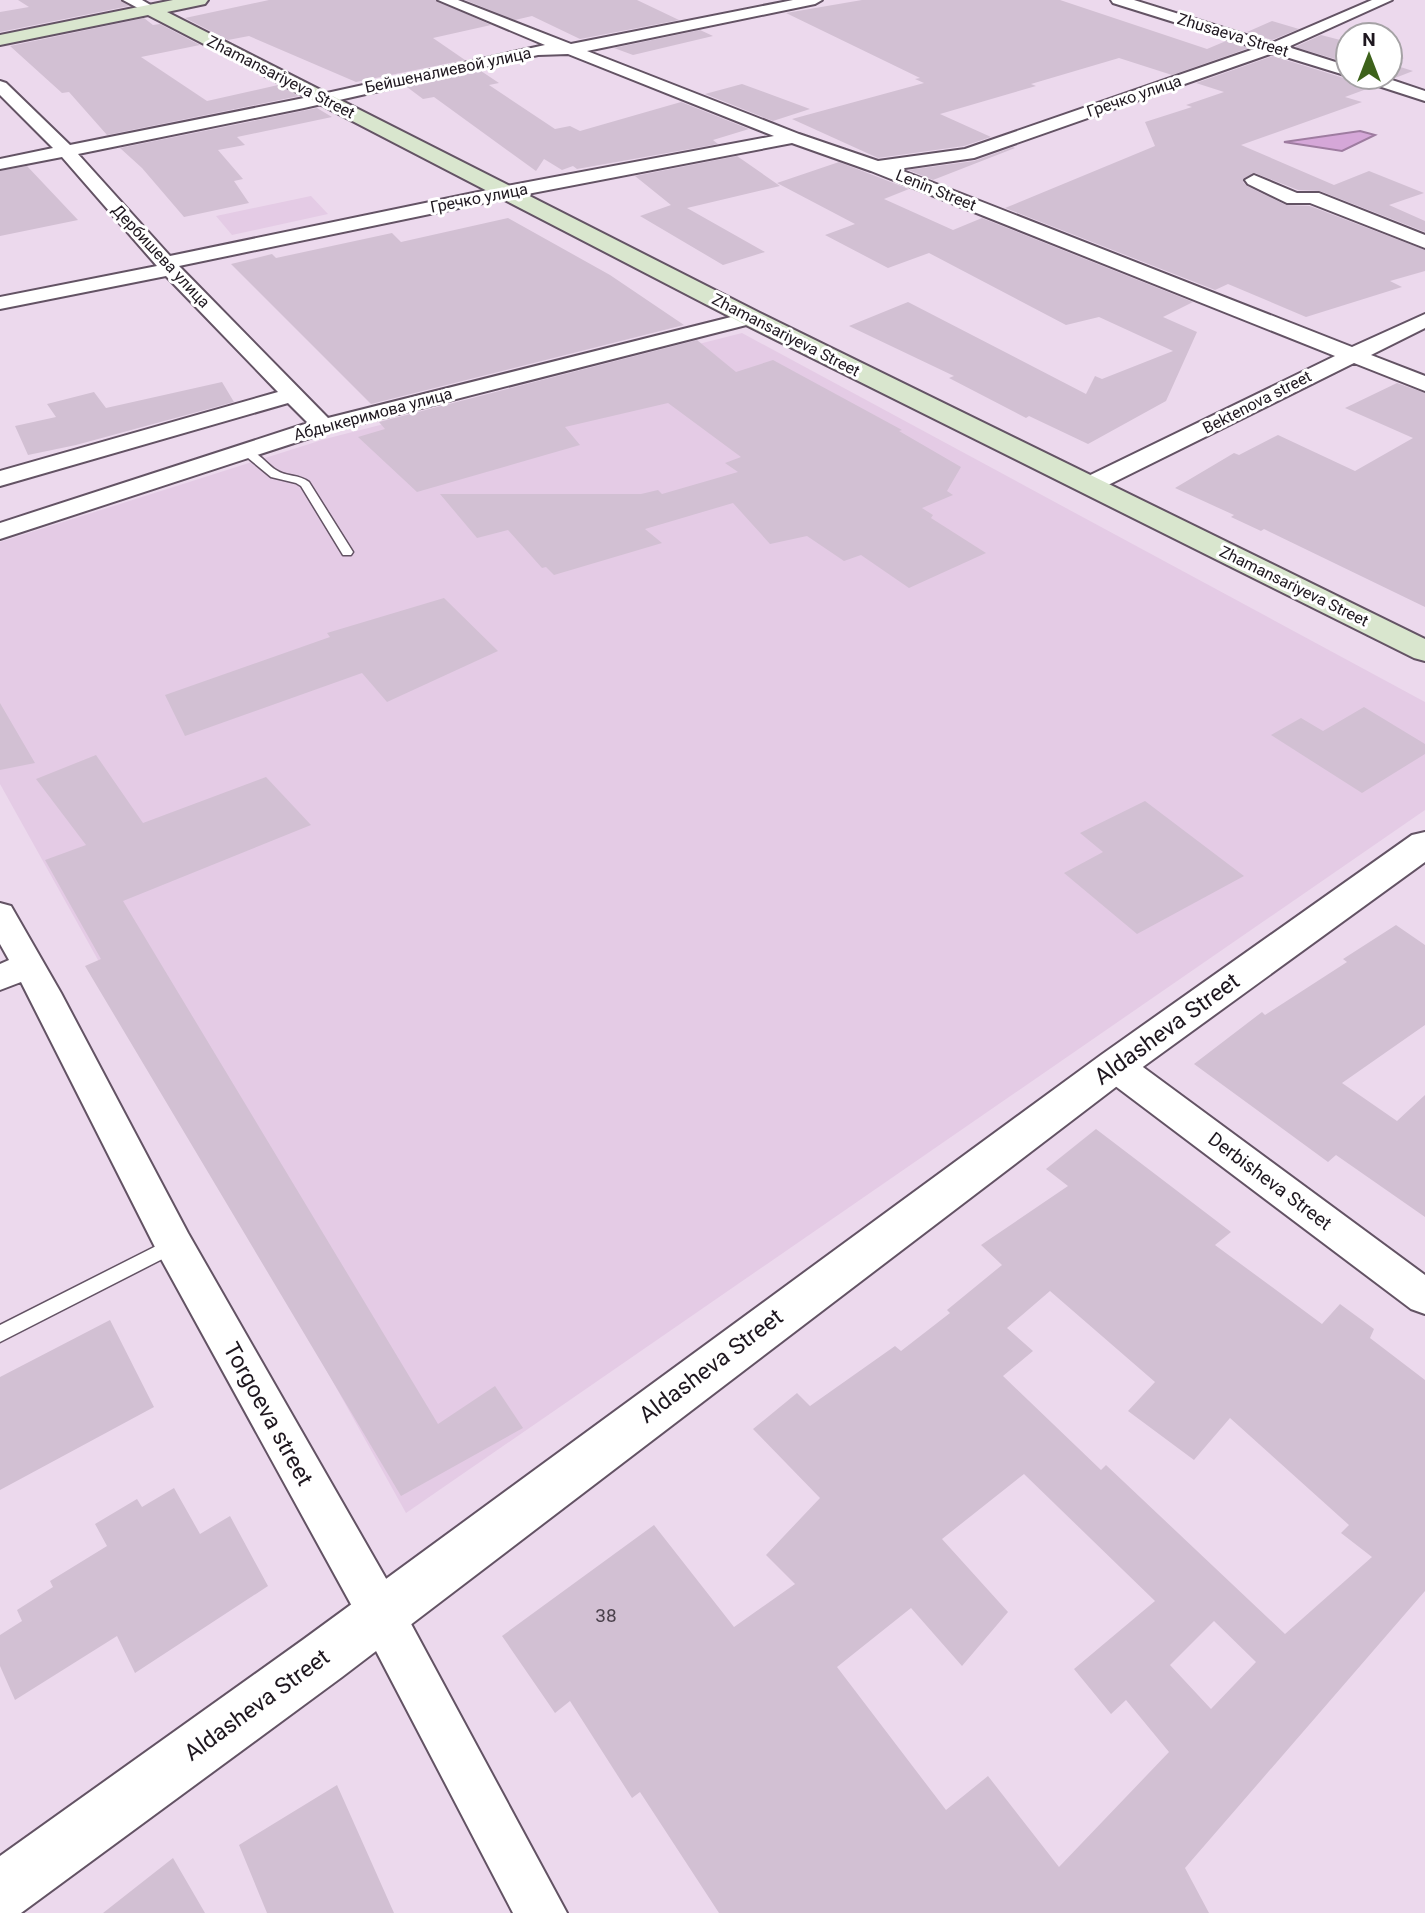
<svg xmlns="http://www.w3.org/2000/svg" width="1425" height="1913" viewBox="0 0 1425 1913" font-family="Roboto,sans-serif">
<rect width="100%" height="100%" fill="#ecd9ed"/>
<!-- built -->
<path fill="#e4cbe5" d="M 311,196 L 328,214 L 232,235 L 216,216 Z
M 742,333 L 1425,702 L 1425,810 L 406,1513 L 0,784 L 0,542 L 325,439 Z"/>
<!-- water -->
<path fill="#d5a7d8" stroke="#9e7ca0" stroke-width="2" d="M 1360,131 L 1375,135 L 1342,151 L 1284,142 Z"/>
<!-- building -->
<path fill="#d2c0d3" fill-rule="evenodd" d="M 18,0 L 121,0 L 129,6 L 0,32 L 0,12 L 29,7 Z
M 269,0 L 436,0 L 491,25 L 433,38 L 465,60 L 356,82 L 249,36 L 228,40 L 185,18 Z
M 465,0 L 637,0 L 679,20 L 580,39 L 532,16 L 515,20 Z
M 862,0 L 1060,0 L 1207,49 L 1226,41 L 1249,48 L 1172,75 L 1119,58 L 1031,84 L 1036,86 L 940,114 L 991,137 L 964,146 L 878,158 L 792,119 L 924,83 L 915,79 L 920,78 L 786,13 Z
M 144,18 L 153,25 L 160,24 L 200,45 L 141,57 L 207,101 L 278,85 L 299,96 L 107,135 L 69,92 L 62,93 L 10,46 Z
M 1272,21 L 1299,29 L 1272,40 L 1247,32 Z
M 700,30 L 713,36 L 633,55 L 614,48 Z
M 1321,35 L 1348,42 L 1348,63 L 1295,47 Z
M 1390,54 L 1404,58 L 1391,64 L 1413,71 L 1395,78 L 1390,77 Z
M 1273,56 L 1347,79 L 1355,77 L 1359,82 L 1372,87 L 1345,97 L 1362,102 L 1241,145 L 1334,185 L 1369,171 L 1424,193 L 1389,205 L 1425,221 L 1425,232 L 1320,191 L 1298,190 L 1255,173 L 1244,178 L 1243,182 L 1247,186 L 1286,205 L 1310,206 L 1425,250 L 1425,271 L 1390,281 L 1402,287 L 1306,317 L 1228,284 L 1215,290 L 1005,208 L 1155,146 L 1145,122 L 1192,107 L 1186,105 L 1224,92 L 1196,83 Z
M 481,71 L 499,83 L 489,85 L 555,129 L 570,126 L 580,131 L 681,102 L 749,129 L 713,140 L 718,144 L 577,169 L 573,166 L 562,170 L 544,159 L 536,171 L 434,97 L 423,99 L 407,87 Z
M 742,84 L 810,109 L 773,121 L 705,94 Z
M 317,108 L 332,117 L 237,137 L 245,145 L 218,150 L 243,179 L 234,181 L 249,203 L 184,217 L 142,168 L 120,148 Z
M 1013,147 L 1015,148 L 933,180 L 908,170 L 974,161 Z
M 737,156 L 780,186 L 687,208 L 765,252 L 723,265 L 640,216 L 671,205 L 635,176 Z
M 839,162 L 909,189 L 884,199 L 953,230 L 982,218 L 1193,302 L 1163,317 L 1197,332 L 1166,401 L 1088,444 L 1029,416 L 1026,418 L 949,378 L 954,376 L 849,326 L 908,302 L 1086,394 L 1095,376 L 1102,379 L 1173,351 L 1099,317 L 1066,325 L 929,253 L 888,268 L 825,235 L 855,224 L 777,183 Z
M 27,166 L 78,220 L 0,236 L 0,171 Z
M 508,218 L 610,275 L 684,325 L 371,404 L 231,264 L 272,254 L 276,258 L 392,233 L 401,242 Z
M 697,340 L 736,372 L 773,360 L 902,430 L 899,431 L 961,467 L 947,491 L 953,495 L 922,508 L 933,515 L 931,518 L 986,553 L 909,588 L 861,555 L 844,561 L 807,536 L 770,544 L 733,503 L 645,529 L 662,543 L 554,575 L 546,567 L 542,568 L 508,530 L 477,538 L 440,494 L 641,494 L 658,490 L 662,494 L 738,472 L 725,463 L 741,457 L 668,403 L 565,427 L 580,445 L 417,492 L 358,437 L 385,429 L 379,422 Z
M 222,382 L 234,402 L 76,445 L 28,455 L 15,426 L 56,417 L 47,404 L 94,392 L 106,408 Z
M 1397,383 L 1425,393 L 1425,607 L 1264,529 L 1261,531 L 1231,517 L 1234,515 L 1175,488 L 1234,453 L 1239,455 L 1278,435 L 1355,471 L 1413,438 L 1345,408 Z
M 444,598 L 498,651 L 387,702 L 362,673 L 185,736 L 165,695 L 330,637 L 327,633 Z
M 0,703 L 35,763 L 0,770 Z
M 1364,707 L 1425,744 L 1425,754 L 1362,793 L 1271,735 L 1301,718 L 1323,731 Z
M 96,755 L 143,823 L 266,777 L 311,825 L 123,901 L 438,1424 L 495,1386 L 523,1428 L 401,1496 L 85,966 L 101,959 L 45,860 L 86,845 L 36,779 Z
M 1145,801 L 1244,876 L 1137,934 L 1064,873 L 1103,852 L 1080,833 Z
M 1396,925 L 1425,945 L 1425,1025 L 1342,1083 L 1397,1121 L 1425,1095 L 1425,1217 L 1336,1155 L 1328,1162 L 1194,1064 L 1262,1012 L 1265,1015 L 1347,962 L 1343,959 Z
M 1096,1129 L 1231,1232 L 1215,1245 L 1322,1324 L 1340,1304 L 1374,1329 L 1370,1338 L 1425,1380 L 1425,1591 L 1185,1868 L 1209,1913 L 719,1913 L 640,1792 L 632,1798 L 570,1701 L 555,1713 L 502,1636 L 654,1525 L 734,1627 L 795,1584 L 766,1555 L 820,1498 L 753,1429 L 797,1393 L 810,1406 L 895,1346 L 901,1351 L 950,1313 L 947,1310 L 1002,1265 L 981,1245 L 1068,1186 L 1046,1169 ZM 1050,1291 L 1155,1382 L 1128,1411 L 1194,1460 L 1230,1418 L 1349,1525 L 1341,1533 L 1372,1557 L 1285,1634 L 1106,1465 L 1101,1470 L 1003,1376 L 1033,1351 L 1007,1328 ZM 1024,1474 L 1155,1601 L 1074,1669 L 1111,1714 L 1126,1700 L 1169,1752 L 1059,1867 L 988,1776 L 946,1810 L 837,1667 L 911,1608 L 962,1666 L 1008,1612 L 942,1539 ZM 1214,1621 L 1256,1662 L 1211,1709 L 1170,1665 Z
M 110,1320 L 154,1407 L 0,1490 L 0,1377 Z
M 174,1488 L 200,1534 L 230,1516 L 268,1586 L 135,1673 L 117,1636 L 15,1700 L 0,1666 L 0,1635 L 22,1621 L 17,1610 L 53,1587 L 50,1581 L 107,1546 L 95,1524 L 137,1499 L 142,1507 Z
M 337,1785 L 394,1913 L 267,1913 L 239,1845 Z
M 173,1858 L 205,1913 L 103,1913 Z"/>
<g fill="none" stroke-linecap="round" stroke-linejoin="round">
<defs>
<path id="service" d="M 242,449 C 255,447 265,463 276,470 C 286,477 299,474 309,482 L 353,552 L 351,555 L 343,555 L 301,486 L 296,483 L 271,477 L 242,453 Z
M 174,1237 L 180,1240 L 183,1245 L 180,1250 L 0,1342 L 0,1325 Z"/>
<path id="minor" d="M 123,0 L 142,0 L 159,10 L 151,15 Z
M 438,0 L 458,0 L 571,44 L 793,0 L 822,0 L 815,4 L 587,51 L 799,134 L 878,161 L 965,149 L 1257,48 L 1113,3 L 1111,0 L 1134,0 L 1272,43 L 1372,0 L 1392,0 L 1288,47 L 1348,66 L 1348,76 L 1273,53 L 974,158 L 898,169 L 1352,347 L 1425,314 L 1425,328 L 1371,355 L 1425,376 L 1425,391 L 1354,363 L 1098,490 L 1089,492 L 1080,490 L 1077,485 L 1080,480 L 1335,356 L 871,171 L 792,143 L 507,198 L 179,266 L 328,418 L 751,312 L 758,314 L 761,318 L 758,322 L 331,431 L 0,539 L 0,523 L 308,423 L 288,403 L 0,486 L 0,471 L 278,392 L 166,276 L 0,309 L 0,297 L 157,266 L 62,157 L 0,169 L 0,159 L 53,148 L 0,95 L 0,81 L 6,83 L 70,145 L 304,98 L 545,45 ZM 568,54 L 774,136 L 507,186 L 170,256 L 78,154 L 304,108 L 538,55 Z
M 1358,77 L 1383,77 L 1425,91 L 1425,101 L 1360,80 Z
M 1254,175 L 1297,193 L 1319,193 L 1425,235 L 1425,248 L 1310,203 L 1287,203 L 1248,184 L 1245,180 Z
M 0,903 L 11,906 L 61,993 L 188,1233 L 396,1596 L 567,1913 L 513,1913 L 364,1628 L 160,1257 L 21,982 L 0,990 L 0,964 L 9,960 L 0,944 Z
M 1115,1052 L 1128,1056 L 1425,1275 L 1425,1314 L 1411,1309 L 1102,1076 L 1097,1066 L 1102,1056 Z"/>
<path id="tertiary" d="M 1425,832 L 1425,862 L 1129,1077 L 342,1677 L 21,1913 L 0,1913 L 0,1856 L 304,1639 L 1101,1055 L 1412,835 Z"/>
<path id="secondary" d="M 173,0 L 208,0 L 205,4 L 167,12 L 760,313 L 1425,639 L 1425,661 L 1414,658 L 742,323 L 148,15 L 0,45 L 0,35 Z"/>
</defs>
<!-- service casing -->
<use href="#service" stroke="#635364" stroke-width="3"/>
<!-- minor casing -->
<use href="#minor" stroke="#635364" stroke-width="4"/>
<!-- tertiary casing -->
<use href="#tertiary" stroke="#635364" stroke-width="4"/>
<!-- secondary casing -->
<use href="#secondary" stroke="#635364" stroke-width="4"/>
<!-- service -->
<use href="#service" fill="#fff" fill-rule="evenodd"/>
<!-- minor -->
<use href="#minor" fill="#fff" fill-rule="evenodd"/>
<!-- tertiary -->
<use href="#tertiary" fill="#fff" fill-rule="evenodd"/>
<!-- secondary -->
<use href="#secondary" fill="#d9e6ce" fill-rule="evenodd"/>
</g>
<g text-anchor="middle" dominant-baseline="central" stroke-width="6" stroke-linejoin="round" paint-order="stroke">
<!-- far-street labels -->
<g font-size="16" fill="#1e171f" stroke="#fff">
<text transform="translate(1233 35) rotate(17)">Zhusaeva Street</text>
<text transform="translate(448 70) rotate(-12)">Бейшеналиевой улица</text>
<text transform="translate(281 77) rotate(27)">Zhamansariyeva Street</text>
<text transform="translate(1134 96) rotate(-19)">Гречко улица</text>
<text transform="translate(936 190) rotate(22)">Lenin Street</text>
<text transform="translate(479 198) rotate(-11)">Гречко улица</text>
<text transform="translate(161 256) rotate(47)">Дербишева улица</text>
<text transform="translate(786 335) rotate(27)">Zhamansariyeva Street</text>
<text transform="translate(1257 402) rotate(-27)">Bektenova street</text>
<text transform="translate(373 414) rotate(-15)">Абдыкеримова улица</text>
<text transform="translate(1294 586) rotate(26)">Zhamansariyeva Street</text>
</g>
<!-- street labels -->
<g font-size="19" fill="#1e171f" stroke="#fff">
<text transform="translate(1270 1181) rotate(37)">Derbisheva Street</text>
</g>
<!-- near-number labels -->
<g font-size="19" fill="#4b414c">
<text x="606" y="1615">38</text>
</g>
<!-- near-street labels -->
<g font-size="23" fill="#1e171f" stroke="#fff">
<text transform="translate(1167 1029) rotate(-36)">Aldasheva Street</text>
<text transform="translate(711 1366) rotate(-37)">Aldasheva Street</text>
<text transform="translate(268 1414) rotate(61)">Torgoeva street</text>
<text transform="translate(257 1705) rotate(-36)">Aldasheva Street</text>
</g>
</g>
<!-- north arrow -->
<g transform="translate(1369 56)"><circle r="33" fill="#ffffff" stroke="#a5a2a5" stroke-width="2"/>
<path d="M0-5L12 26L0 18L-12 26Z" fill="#3d621b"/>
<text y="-10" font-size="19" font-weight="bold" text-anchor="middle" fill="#1e171f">N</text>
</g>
</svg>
